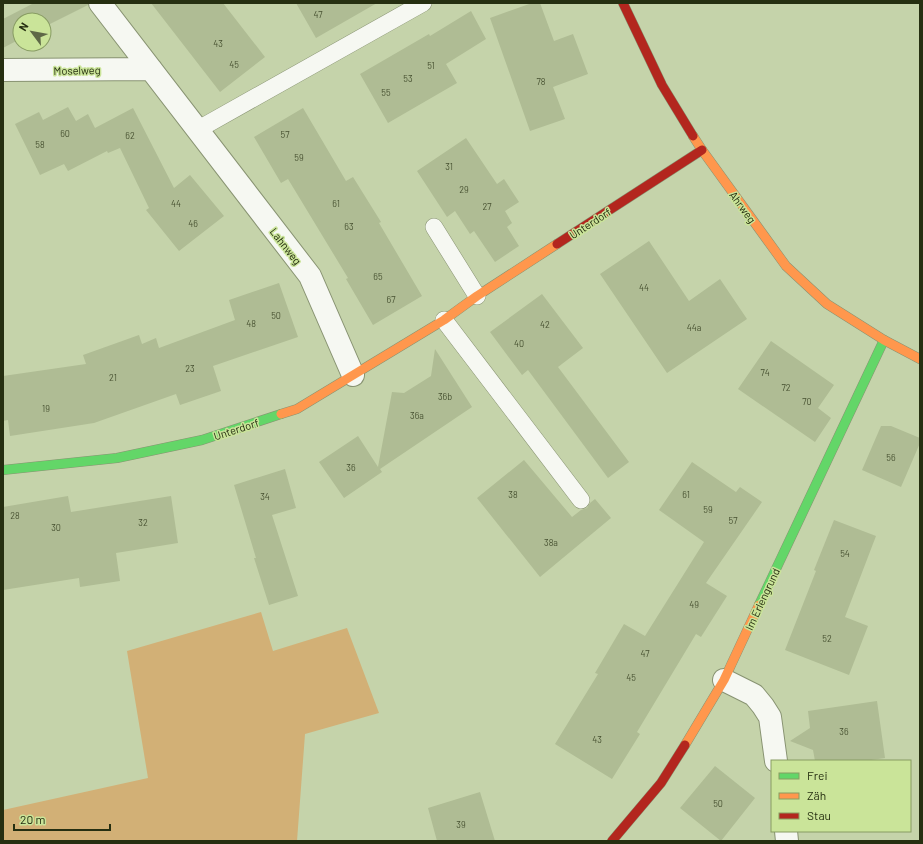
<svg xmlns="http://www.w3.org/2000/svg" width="923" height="844" viewBox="0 0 923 844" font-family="Barlow,sans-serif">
<rect width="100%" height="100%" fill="#c5d3aa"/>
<!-- grass -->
<path fill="#d2b076" d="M 261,612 L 273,651 L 347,628 L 379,713 L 305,734 L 297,841 L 3,841 L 3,810 L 148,778 L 127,651 Z"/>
<!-- building -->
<path fill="#afbc94" d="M 34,3 L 88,3 L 88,5 L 44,27 L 44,20 L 20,20 L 20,39 L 3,48 L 3,19 Z
M 151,3 L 223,3 L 265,57 L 220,92 Z
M 296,3 L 377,3 L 316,38 Z
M 532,3 L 540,3 L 554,41 L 573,34 L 588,74 L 553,87 L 565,119 L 530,131 L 490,18 Z
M 471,11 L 486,39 L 446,64 L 457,83 L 388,123 L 360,74 L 429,34 L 430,36 Z
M 68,107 L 76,121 L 88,114 L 95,128 L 133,108 L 174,188 L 190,175 L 224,216 L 179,251 L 146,210 L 149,208 L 120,148 L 108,153 L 107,151 L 68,171 L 64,164 L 40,175 L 15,124 L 39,112 L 43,120 Z
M 303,108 L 346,181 L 353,177 L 381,222 L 379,223 L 422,296 L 373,325 L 346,279 L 348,278 L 288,179 L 281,183 L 254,137 Z
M 466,138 L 497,184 L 504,179 L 519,202 L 505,211 L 512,223 L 507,227 L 519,246 L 495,262 L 474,231 L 470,234 L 455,211 L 447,217 L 417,171 Z
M 649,241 L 689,301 L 720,279 L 747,319 L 667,373 L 600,274 Z
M 279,283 L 298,337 L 213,366 L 221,391 L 180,405 L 176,394 L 94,423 L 10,436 L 8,420 L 3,421 L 3,376 L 86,364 L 83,355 L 139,335 L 142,344 L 156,338 L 159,348 L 235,320 L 229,300 Z
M 542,294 L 583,348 L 558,367 L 629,462 L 608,478 L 528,370 L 522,375 L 490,332 Z
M 771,341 L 834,385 L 818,408 L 831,418 L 815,442 L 738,389 Z
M 435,349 L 472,407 L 380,469 L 382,472 L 344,498 L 319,462 L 358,436 L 378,467 L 392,392 L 404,393 L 431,376 Z
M 881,426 L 891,426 L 920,438 L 920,443 L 901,487 L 862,470 Z
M 524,460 L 572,517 L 581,510 L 587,508 L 590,503 L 595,499 L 611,518 L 540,577 L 477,498 Z
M 692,462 L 736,492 L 740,487 L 762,502 L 706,583 L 727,596 L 701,637 L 696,634 L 637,732 L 640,734 L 612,779 L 555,744 L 598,674 L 595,673 L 624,624 L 645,636 L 704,542 L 659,510 Z
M 285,469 L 296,508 L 272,515 L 298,596 L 269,605 L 254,558 L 256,558 L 234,485 Z
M 68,496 L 71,512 L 171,496 L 178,543 L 116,553 L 120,581 L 80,587 L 79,578 L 3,590 L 3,507 Z
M 834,520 L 876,536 L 845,617 L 868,626 L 849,675 L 785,650 L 816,571 L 814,570 Z
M 877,701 L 885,758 L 864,761 L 815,761 L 813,750 L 790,741 L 810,728 L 808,711 Z
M 715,766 L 755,798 L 721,841 L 680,808 Z
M 480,792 L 495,841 L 437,841 L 428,808 Z"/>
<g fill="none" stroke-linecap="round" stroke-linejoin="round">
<defs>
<path id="lane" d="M 197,130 L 423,3
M 434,227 L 477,296
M 444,320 L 581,500"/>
<path id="street" d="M 100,3 L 310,276 L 353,375
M 3,70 L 151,69
M 724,680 L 754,695 L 763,706 L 770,717 L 776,761
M 786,831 L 787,841"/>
<path id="fast" d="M 3,470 L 117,458 L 202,440 L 281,414
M 759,605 L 884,340"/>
<path id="slow" d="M 693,136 L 702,150 L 786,266 L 827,304 L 884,340 L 920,359
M 281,414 L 297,409 L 444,320 L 477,296 L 557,244
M 685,745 L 724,680 L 759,605"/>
<path id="jam" d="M 623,3 L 662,85 L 693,136
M 557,244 L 702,150
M 612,841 L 661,783 L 685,745"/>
</defs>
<!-- lane casing -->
<use href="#lane" stroke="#889372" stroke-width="18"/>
<!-- street casing -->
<use href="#street" stroke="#889372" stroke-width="24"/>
<!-- fast casing -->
<use href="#fast" stroke="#889372" stroke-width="10"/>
<!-- slow casing -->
<use href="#slow" stroke="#889372" stroke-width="10"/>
<!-- jam casing -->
<use href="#jam" stroke="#889372" stroke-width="10"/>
<!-- lane -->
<use href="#lane" stroke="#f6f8f2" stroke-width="17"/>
<!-- street -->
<use href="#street" stroke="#f6f8f2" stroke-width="22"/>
<!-- fast -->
<use href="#fast" stroke="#63d668" stroke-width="9"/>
<!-- slow -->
<use href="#slow" stroke="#ff974d" stroke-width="9"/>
<!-- jam -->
<use href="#jam" stroke="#b3261e" stroke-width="9"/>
</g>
<g text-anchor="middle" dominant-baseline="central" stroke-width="3" stroke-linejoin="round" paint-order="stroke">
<!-- number labels -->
<g font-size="9" fill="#485232">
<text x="318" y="14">47</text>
<text x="218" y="43">43</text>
<text x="234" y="64">45</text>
<text x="431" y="65">51</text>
<text x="408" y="78">53</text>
<text x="541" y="81">78</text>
<text x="386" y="92">55</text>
<text x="65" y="133">60</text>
<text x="285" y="134">57</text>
<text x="130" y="135">62</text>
<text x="40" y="144">58</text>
<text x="299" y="157">59</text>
<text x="449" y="166">31</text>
<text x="464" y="189">29</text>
<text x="176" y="203">44</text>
<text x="336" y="203">61</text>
<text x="487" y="206">27</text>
<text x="193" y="223">46</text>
<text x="349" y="226">63</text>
<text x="378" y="276">65</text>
<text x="644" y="287">44</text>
<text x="391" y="299">67</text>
<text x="276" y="315">50</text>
<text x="251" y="323">48</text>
<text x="545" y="324">42</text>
<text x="694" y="327">44a</text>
<text x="519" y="343">40</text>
<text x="190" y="368">23</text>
<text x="765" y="372">74</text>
<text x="113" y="377">21</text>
<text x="786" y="387">72</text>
<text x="445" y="396">36b</text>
<text x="807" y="401">70</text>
<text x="46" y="408">19</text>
<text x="417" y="415">36a</text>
<text x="891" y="457">56</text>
<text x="351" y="467">36</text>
<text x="513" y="494">38</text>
<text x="686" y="494">61</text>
<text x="265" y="496">34</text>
<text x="708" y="509">59</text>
<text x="15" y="515">28</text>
<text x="733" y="520">57</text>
<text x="143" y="522">32</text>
<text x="56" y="527">30</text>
<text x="551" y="542">38a</text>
<text x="845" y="553">54</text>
<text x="694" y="604">49</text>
<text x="827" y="638">52</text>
<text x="645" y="653">47</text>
<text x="631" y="677">45</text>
<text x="844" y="731">36</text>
<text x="597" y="739">43</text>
<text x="718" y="803">50</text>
<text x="461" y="824">39</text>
</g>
<!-- street labels -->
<g font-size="11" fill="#262f11" stroke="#cae499">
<text transform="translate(77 70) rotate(-1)">Moselweg</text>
<text transform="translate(743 207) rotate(54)">Ahrweg</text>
<text transform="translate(590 223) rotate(-33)">Unterdorf</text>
<text transform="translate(286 246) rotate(52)">Lahnweg</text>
<text transform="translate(236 429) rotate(-18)">Unterdorf</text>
<text transform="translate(762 599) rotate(-65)">Im Erlengrund</text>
</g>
</g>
<!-- border -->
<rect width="923" height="844" fill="none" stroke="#262f11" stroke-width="8"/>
<!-- legend -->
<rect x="771" y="760" width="140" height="72" fill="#cae499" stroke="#889c63"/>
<rect x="779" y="773" width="20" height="6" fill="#63d668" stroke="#889c63"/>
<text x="807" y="780" font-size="12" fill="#262f11">Frei</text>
<rect x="779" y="793" width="20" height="6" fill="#ff974d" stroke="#889c63"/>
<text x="807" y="800" font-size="12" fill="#262f11">Zäh</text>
<rect x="779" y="813" width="20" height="6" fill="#b3261e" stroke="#889c63"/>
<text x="807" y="820" font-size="12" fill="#262f11">Stau</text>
<!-- north arrow -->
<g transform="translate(32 32) rotate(302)"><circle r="19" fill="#cae499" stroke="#889c63"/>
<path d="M0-3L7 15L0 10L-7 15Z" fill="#5e6847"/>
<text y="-6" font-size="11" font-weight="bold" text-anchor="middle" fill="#262f11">N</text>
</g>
<!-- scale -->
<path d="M14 824v6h96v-6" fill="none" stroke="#262f11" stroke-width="2"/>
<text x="20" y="824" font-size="12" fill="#262f11" stroke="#cae499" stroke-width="3" paint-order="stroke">20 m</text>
</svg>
